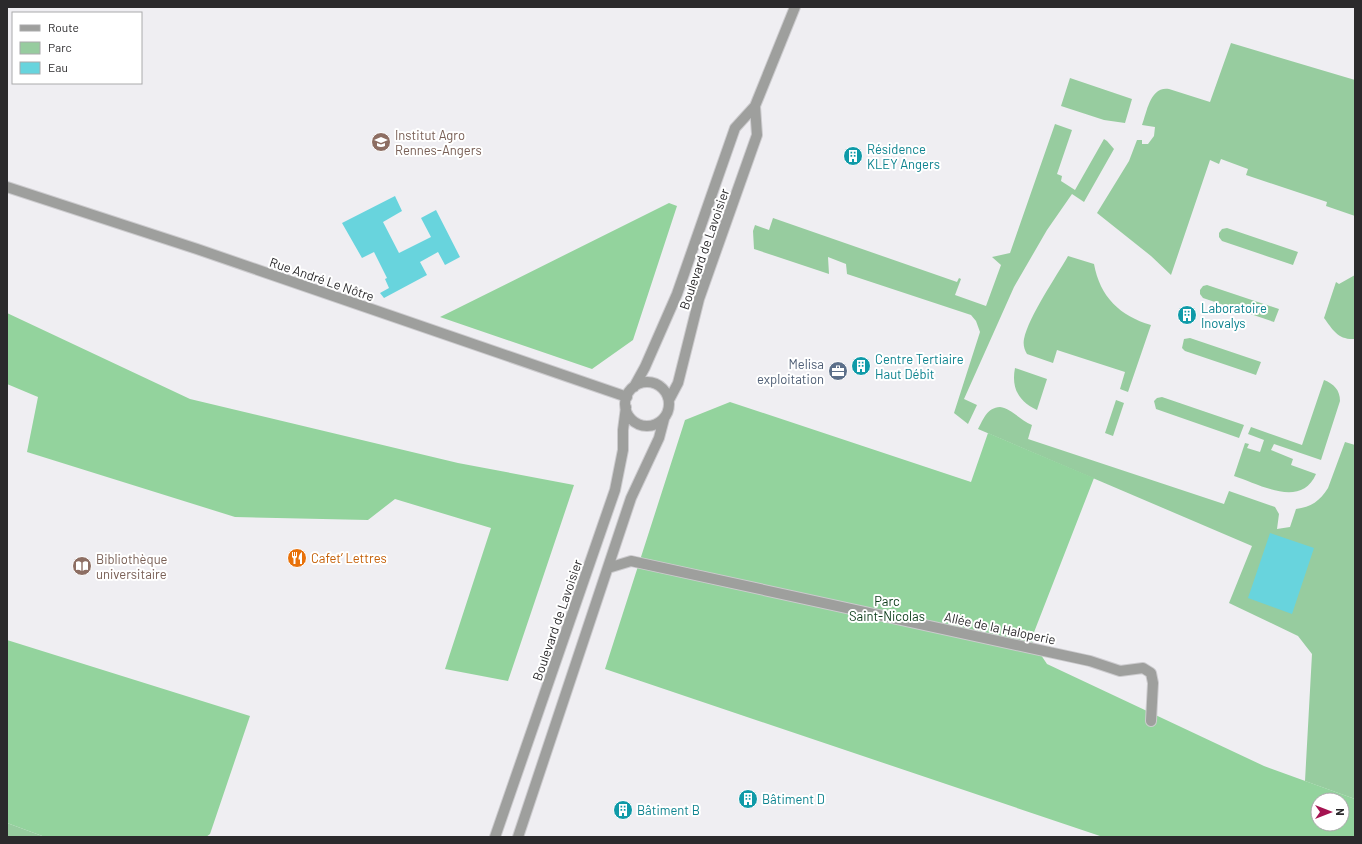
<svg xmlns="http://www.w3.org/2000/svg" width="1362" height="844" viewBox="0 0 1362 844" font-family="Barlow,sans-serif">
<rect width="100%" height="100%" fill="#efeef2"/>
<!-- green -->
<path fill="#97cc9f" d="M 1231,43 L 1355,80 L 1355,216 L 1326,206 L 1327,202 L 1246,175 L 1248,169 L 1221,159 L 1219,164 L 1210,160 L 1171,275 L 1151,256 L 1097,213 L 1129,161 L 1137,140 L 1142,140 L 1142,144 L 1148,144 L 1154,136 L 1155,127 L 1142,125 C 1147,112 1150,86 1169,89 L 1210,102 Z
M 1070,78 L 1132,99 L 1125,123 L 1104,120 L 1061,106 Z
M 1055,124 L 1072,130 L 1057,174 L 1062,176 L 1061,181 L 1075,190 L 1104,139 L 1107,141 L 1114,149 L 1084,202 L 1072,194 L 1047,230 L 1014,287 L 964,399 L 977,405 L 968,424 L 954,413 L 980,332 L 976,321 L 971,315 L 847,274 L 846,264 L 828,257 L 829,274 L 754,249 L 753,231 L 755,225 L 769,230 L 773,218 L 957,282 L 959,278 L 961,279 L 955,295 L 986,306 L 1001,265 L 992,257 L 1010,253 Z
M 1227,228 L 1298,252 L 1293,265 L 1222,241 L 1219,237 L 1219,233 L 1222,229 Z
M 1068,256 L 1094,264 C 1100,297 1120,316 1151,325 L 1128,392 L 1120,389 L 1125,372 L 1057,350 L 1053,363 L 1027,354 C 1024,349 1023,344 1024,339 C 1029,316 1056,277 1068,256 Z
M 1355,275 L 1355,339 C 1338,340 1333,330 1324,318 L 1336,282 L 1339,284 Z
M 1207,285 L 1279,309 L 1274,322 L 1203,298 L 1200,294 L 1200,290 L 1203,286 Z
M 1190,338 L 1261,362 L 1256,375 L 1185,351 L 1182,348 L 1184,339 Z
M 1015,368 L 1047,379 L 1037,410 C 1019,402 1011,388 1015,368 Z
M 1324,380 C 1334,384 1340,390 1340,401 L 1321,460 L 1274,444 L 1271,450 L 1293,459 L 1291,465 L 1316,474 C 1301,509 1259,484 1234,476 L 1245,443 L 1249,444 L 1247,448 L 1260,452 L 1264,440 L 1248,434 L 1251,427 L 1302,445 Z
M 1162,397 L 1244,425 L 1239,438 L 1156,409 L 1154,401 L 1157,398 Z
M 1116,400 L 1124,403 L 1113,436 L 1105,433 Z
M 1000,407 C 1012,409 1020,420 1032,425 L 1028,439 L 1224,504 L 1229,491 L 1275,507 L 1279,514 L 1277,529 L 1290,527 L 1296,509 C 1311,507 1320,501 1328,488 L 1345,442 L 1355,445 L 1355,799 L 1305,781 L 1312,654 L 1298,636 L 1229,603 L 1252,546 L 978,429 C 984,418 987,408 1000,407 Z
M 7,823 L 45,837 L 7,837 Z"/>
<!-- forest -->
<path fill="#93d39d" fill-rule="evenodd" d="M 669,203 L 677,206 L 633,340 L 592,369 L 440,317 Z
M 7,313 L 190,399 L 458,463 L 574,485 L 508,681 L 445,669 L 491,528 L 395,499 L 368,520 L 235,517 L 27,452 L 38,397 L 7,384 Z
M 730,402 L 971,482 L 988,433 L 1094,478 L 1031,640 L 1047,664 L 1264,766 L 1355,799 L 1355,837 L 1103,837 L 605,669 L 685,420 ZM 1318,800 L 1342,800 L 1342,824 L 1318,824 Z
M 7,640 L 250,716 L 210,834 L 206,837 L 45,837 L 7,823 Z"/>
<!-- water -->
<path fill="#68d4dd" d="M 395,196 L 402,211 L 383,222 L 399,253 L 431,237 L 421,218 L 436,210 L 460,257 L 445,265 L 438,252 L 420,262 L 427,275 L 384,298 L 380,293 L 389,288 L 385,279 L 387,278 L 374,252 L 362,258 L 342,223 Z
M 1270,533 L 1314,548 L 1292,614 L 1248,598 Z"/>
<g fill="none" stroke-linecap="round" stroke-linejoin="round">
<defs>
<path id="street" d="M 7,187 L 197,249 L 627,397
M625 404a22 22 0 1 1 44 0a22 22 0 1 1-44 0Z
M 634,387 L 645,367 L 677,294 L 735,128 L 755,106 L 795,7
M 669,400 L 678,383 L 699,299 L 757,135 L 755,106
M 608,568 L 631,561 L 1090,661 L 1120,671 L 1143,668 L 1151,673 L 1153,683 L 1151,721
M 495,837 L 615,490 L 623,450 L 623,430 L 626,407
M 518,837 L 631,498 L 659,438 L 664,419"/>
</defs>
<!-- street casing -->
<use href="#street" stroke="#cccbce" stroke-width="12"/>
<!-- street -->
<use href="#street" stroke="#9e9f9d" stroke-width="10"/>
</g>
<!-- icons -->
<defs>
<symbol id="university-disc" viewBox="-11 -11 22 22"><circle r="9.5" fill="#8d6e63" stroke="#fff"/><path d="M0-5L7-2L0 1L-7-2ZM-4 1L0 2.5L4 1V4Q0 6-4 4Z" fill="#fff"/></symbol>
<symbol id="building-disc" viewBox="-11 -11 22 22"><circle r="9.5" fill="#0f9aa8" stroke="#fff"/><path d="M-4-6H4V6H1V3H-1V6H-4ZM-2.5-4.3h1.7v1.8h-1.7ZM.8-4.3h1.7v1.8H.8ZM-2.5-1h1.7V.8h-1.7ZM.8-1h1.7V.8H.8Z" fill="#fff"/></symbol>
<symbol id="office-disc" viewBox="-11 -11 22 22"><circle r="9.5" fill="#5c6f8a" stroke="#fff"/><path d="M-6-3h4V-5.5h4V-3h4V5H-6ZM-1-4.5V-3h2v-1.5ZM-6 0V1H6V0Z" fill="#fff"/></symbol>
<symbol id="restaurant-disc" viewBox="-11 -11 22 22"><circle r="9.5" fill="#e8710a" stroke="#fff"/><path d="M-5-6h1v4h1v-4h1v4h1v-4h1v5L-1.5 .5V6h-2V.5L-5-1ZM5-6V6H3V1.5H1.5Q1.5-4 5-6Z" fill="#fff"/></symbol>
<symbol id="library-disc" viewBox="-11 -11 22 22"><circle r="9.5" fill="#8d6e63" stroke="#fff"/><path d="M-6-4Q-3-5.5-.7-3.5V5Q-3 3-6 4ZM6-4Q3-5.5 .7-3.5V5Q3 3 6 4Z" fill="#fff"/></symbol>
</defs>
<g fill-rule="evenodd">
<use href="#university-disc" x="370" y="131" width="22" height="22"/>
<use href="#building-disc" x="842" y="145" width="22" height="22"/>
<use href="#building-disc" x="1176" y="304" width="22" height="22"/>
<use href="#building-disc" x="850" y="355" width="22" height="22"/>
<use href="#office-disc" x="827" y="360" width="22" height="22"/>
<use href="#restaurant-disc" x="286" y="547" width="22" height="22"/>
<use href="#library-disc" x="71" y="555" width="22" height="22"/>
<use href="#building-disc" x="737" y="788" width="22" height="22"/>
<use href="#building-disc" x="612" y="799" width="22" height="22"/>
</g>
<g text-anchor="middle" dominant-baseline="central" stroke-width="4" stroke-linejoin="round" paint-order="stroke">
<!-- education labels -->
<g font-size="13" fill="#785e54" stroke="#fff" text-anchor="start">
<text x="395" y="135">Institut Agro<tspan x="395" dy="15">Rennes-Angers</tspan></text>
<text x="96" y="559">Bibliothèque<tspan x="96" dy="15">universitaire</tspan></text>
</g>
<!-- culture labels -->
<g font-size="13" fill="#0d838f" stroke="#fff" text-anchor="start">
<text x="867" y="149">Résidence<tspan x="867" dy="15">KLEY Angers</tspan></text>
<text x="1201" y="308">Laboratoire<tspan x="1201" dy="15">Inovalys</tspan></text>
<text x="875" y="359">Centre Tertiaire<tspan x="875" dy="15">Haut Débit</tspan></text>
<text x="762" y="799">Bâtiment D</text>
<text x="637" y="810">Bâtiment B</text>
</g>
<!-- street labels -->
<g font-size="13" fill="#2b2a2c" stroke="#fff">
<text transform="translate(704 249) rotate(-71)">Boulevard de Lavoisier</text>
<text transform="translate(322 279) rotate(19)">Rue André Le Nôtre</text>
<text transform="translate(557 620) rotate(-71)">Boulevard de Lavoisier</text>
<text transform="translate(1000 628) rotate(12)">Allée de la Haloperie</text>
</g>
<!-- service labels -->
<g font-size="13" fill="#4e5e75" stroke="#fff" text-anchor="end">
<text x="824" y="364">Melisa<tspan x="824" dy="15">exploitation</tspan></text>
</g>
<!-- food labels -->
<g font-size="13" fill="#c56008" stroke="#fff" text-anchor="start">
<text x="311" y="558">Cafet’ Lettres</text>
</g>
<!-- park labels -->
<g font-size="13" fill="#0c3c1a" stroke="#fff">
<text x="887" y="601">Parc<tspan x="887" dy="15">Saint-Nicolas</tspan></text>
</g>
</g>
<!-- border -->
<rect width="1362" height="844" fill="none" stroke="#2b2a2c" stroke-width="16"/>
<!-- legend -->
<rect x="12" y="12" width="130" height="72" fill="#ffffff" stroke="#aaaaab"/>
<rect x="20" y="25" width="20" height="6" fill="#9e9f9d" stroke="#aaaaab"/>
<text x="48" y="32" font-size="12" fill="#2b2a2c">Route</text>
<rect x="20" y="42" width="20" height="12" fill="#97cc9f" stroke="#aaaaab"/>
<text x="48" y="52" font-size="12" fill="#2b2a2c">Parc</text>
<rect x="20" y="62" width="20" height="12" fill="#68d4dd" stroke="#aaaaab"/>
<text x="48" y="72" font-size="12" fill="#2b2a2c">Eau</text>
<!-- north arrow -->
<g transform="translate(1330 812) rotate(90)"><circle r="19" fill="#ffffff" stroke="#aaaaab"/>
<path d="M0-3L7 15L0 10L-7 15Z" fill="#a51351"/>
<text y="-6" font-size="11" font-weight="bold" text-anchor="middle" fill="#2b2a2c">N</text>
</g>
</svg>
